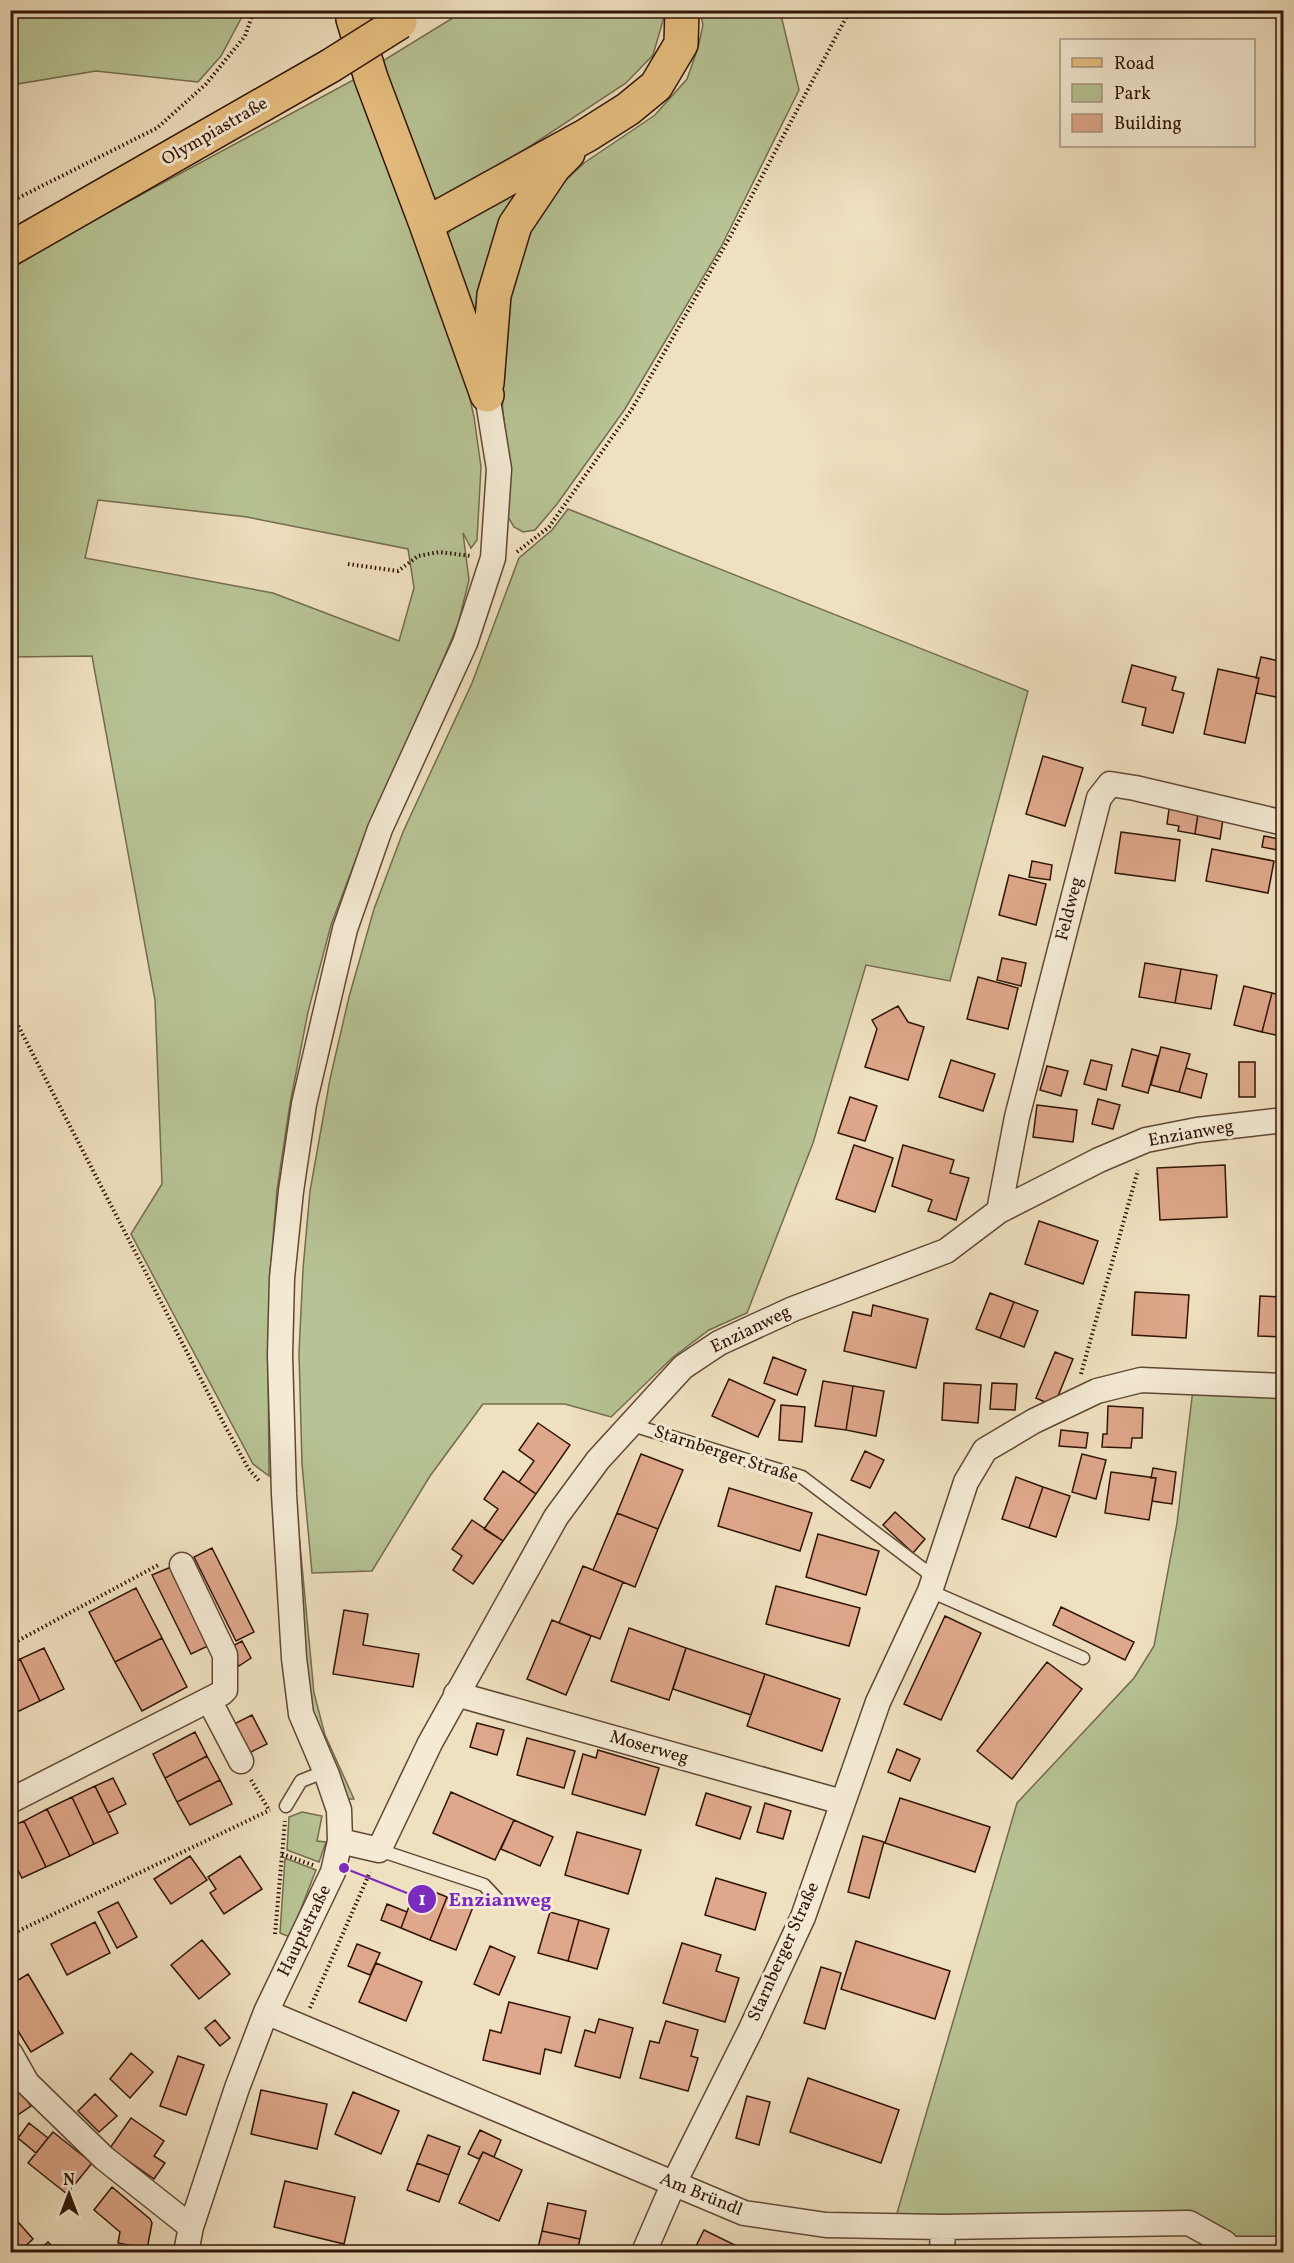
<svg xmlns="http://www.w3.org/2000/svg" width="1294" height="2263" viewBox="0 0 1294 2263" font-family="Vollkorn,serif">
<rect width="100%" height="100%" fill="#efe0bf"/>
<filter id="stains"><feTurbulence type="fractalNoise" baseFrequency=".00333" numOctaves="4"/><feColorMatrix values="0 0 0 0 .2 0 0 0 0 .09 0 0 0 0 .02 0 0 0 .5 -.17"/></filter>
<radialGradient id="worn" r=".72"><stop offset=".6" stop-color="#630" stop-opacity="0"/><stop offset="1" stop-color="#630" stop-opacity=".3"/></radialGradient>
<!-- green -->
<path fill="#b7c394" stroke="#746c4e" stroke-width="1.5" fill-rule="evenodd" d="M 11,10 L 245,10 L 245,11 L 221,56 L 198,82 L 96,71 L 11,85 Z
M 662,10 L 664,17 L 653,55 L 626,83 L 450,199 L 435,198 L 425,181 L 381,62 L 464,11 Z
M 700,11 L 780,11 L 799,90 L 721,247 L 625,409 L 557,504 L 535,530 L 523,532 L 514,527 L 508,517 L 510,465 L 503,412 L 498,321 L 507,274 L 546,199 L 584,163 L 655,115 L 687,79 L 698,48 L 703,25 Z
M 355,79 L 463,368 L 474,417 L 481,467 L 477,540 L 471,548 L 463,533 L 469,580 L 458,624 L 440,667 L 368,827 L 331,925 L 308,1012 L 290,1104 L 277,1190 L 270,1275 L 268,1353 L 269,1476 L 253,1464 L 131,1234 L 162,1184 L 155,1000 L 92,656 L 11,657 L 11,265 ZM 98,500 L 247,517 L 408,549 L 414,588 L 399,641 L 273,593 L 85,558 Z
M 551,163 L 476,322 L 448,235 L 455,220 Z
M 568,509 L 1028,691 L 950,981 L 866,965 L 813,1143 L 747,1313 L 709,1330 L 672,1358 L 611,1417 L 565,1404 L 483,1404 L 430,1476 L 372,1571 L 312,1573 L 302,1464 L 299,1353 L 303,1269 L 310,1191 L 330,1079 L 349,997 L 374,909 L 403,832 L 472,683 L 519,558 L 552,530 Z
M 1193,1389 L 1283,1391 L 1283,2238 L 1228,2238 L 1191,2217 L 895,2220 L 1017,1803 L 1134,1678 L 1154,1646 L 1177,1523 Z
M 293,1513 L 297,1513 L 314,1693 L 325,1735 L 354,1799 L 346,1799 L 311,1714 Z
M 302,1812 L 322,1816 L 317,1841 L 326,1842 L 319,1862 L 287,1850 L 289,1817 Z
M 285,1858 L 316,1870 L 290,1937 L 280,1933 Z"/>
<!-- building -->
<path fill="#dfa78b" stroke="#301407" stroke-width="1.5" d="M 1261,657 L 1284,662 L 1276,697 L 1256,693 L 1259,678 L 1256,678 Z
M 1132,665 L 1176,677 L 1172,690 L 1184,693 L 1173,733 L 1142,725 L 1146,708 L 1122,702 Z
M 1218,669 L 1259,678 L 1245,743 L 1204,734 Z
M 1043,756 L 1083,768 L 1065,826 L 1026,814 Z
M 1169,809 L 1198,814 L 1195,834 L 1178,831 L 1179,826 L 1167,824 Z
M 1198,814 L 1223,819 L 1220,839 L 1195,834 Z
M 1121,832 L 1180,840 L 1175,881 L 1115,873 Z
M 1264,836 L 1284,840 L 1282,851 L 1262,847 Z
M 1212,849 L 1274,861 L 1268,893 L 1206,881 Z
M 1032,861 L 1052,865 L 1050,880 L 1029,877 Z
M 1009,875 L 1046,884 L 1036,925 L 999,915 Z
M 1002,958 L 1026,963 L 1021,986 L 997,980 Z
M 1145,963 L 1181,969 L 1175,1003 L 1139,997 Z
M 1181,969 L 1217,975 L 1211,1009 L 1175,1003 Z
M 978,977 L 1018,988 L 1008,1029 L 967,1019 Z
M 1244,986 L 1272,993 L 1262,1032 L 1234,1025 Z
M 1272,993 L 1284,996 L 1284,1037 L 1262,1032 Z
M 898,1006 L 908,1022 L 924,1027 L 908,1080 L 865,1067 L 877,1029 L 872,1020 Z
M 1161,1047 L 1190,1054 L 1179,1092 L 1151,1085 Z
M 1132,1049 L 1158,1056 L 1148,1093 L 1122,1086 Z
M 951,1060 L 995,1074 L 983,1111 L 939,1097 Z
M 1091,1060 L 1112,1065 L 1106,1090 L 1084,1084 Z
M 1239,1062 L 1255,1062 L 1255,1097 L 1239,1097 Z
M 1047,1066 L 1068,1071 L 1061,1096 L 1040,1090 Z
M 1186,1068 L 1207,1074 L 1201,1098 L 1179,1092 Z
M 850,1097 L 877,1106 L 865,1141 L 838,1133 Z
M 1098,1099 L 1120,1105 L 1113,1129 L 1092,1124 Z
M 1037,1105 L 1077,1110 L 1073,1142 L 1033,1137 Z
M 854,1145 L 893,1158 L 875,1212 L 836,1199 Z
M 903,1145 L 954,1160 L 950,1173 L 969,1178 L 956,1220 L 928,1211 L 932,1200 L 892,1186 Z
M 1225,1165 L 1227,1217 L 1160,1220 L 1157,1168 Z
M 1039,1221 L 1098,1241 L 1083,1284 L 1025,1264 Z
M 1135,1292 L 1189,1295 L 1186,1338 L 1132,1335 Z
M 990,1293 L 1014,1302 L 1000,1338 L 976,1329 Z
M 1260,1296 L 1284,1297 L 1284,1337 L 1258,1336 Z
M 1014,1302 L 1038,1311 L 1024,1347 L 1000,1338 Z
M 873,1305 L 928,1319 L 916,1368 L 844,1351 L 853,1312 L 871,1316 Z
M 1055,1352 L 1073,1359 L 1054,1406 L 1036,1398 Z
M 773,1357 L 806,1370 L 797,1395 L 764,1383 Z
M 729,1379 L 775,1400 L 758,1437 L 712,1416 Z
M 823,1381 L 853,1386 L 846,1430 L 815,1426 Z
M 944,1383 L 981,1385 L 978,1423 L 942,1420 Z
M 992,1383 L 1017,1384 L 1015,1410 L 990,1409 Z
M 853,1386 L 884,1391 L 876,1436 L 846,1430 Z
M 781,1405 L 805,1407 L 802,1442 L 779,1440 Z
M 1108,1406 L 1143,1408 L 1142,1438 L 1132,1438 L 1131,1448 L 1102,1447 L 1103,1434 L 1107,1434 Z
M 538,1423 L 570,1445 L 536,1494 L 519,1482 L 534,1461 L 519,1450 Z
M 1061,1430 L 1088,1433 L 1086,1448 L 1059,1446 Z
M 865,1451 L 884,1460 L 870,1488 L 851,1480 Z
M 641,1454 L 683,1470 L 658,1529 L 617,1513 Z
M 1082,1454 L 1106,1460 L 1096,1499 L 1072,1492 Z
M 1153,1468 L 1176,1472 L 1172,1504 L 1152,1501 L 1156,1478 L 1151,1478 Z
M 503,1471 L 536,1494 L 503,1541 L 484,1529 L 498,1509 L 484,1499 Z
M 1111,1472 L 1156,1478 L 1149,1520 L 1105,1513 Z
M 1016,1477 L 1043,1487 L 1029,1528 L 1002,1519 Z
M 1043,1487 L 1070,1496 L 1056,1537 L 1029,1528 Z
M 729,1488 L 812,1513 L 800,1551 L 718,1526 Z
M 895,1512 L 925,1539 L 913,1553 L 883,1525 Z
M 617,1513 L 658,1529 L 635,1587 L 593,1570 Z
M 472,1520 L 503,1541 L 473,1584 L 453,1570 L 462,1556 L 452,1549 Z
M 818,1534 L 879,1551 L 866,1595 L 806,1577 Z
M 212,1548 L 254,1632 L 236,1641 L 194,1557 Z
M 583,1566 L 623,1582 L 600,1639 L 559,1623 Z
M 171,1567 L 210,1645 L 191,1654 L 152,1575 Z
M 776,1586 L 860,1608 L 849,1646 L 766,1624 Z
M 136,1588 L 162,1638 L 115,1662 L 89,1612 Z
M 1061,1607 L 1134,1642 L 1125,1660 L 1053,1625 Z
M 344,1610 L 368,1614 L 363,1645 L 419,1654 L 413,1687 L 333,1674 Z
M 945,1616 L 981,1633 L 941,1720 L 904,1704 Z
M 552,1620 L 591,1636 L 566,1695 L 527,1679 Z
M 629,1628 L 686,1648 L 669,1700 L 611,1681 Z
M 162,1638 L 187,1687 L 142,1711 L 115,1662 Z
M 242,1641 L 251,1658 L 239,1666 L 229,1648 Z
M 44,1648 L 64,1689 L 40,1701 L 20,1659 Z
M 686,1648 L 765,1674 L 751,1715 L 673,1689 Z
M 20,1659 L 40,1701 L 17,1712 L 10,1700 L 10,1664 Z
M 1047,1662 L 1082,1689 L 1012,1779 L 977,1751 Z
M 765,1674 L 840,1699 L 822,1751 L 747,1726 Z
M 252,1715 L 267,1744 L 249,1753 L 234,1724 Z
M 477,1723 L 504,1730 L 497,1755 L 470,1747 Z
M 195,1732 L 207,1756 L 165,1778 L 153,1754 Z
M 527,1738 L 575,1751 L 564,1788 L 517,1775 Z
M 897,1749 L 920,1759 L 910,1781 L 888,1772 Z
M 598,1750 L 659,1768 L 645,1815 L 572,1794 L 583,1754 L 596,1758 Z
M 207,1756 L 220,1780 L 177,1802 L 165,1778 Z
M 113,1778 L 126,1804 L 108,1813 L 95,1786 Z
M 220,1780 L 232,1804 L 190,1825 L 177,1802 Z
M 95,1786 L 118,1833 L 94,1844 L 72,1797 Z
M 451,1792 L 514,1820 L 495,1860 L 433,1833 Z
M 706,1793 L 751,1807 L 740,1839 L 696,1825 Z
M 72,1797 L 94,1844 L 70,1856 L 47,1809 Z
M 900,1798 L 990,1827 L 975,1872 L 885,1843 Z
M 765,1803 L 791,1811 L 783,1839 L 757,1832 Z
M 47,1809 L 70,1856 L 46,1867 L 24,1821 Z
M 514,1820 L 553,1837 L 540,1866 L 501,1849 Z
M 24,1821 L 46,1867 L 22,1878 L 10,1855 L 10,1827 Z
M 577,1832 L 641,1850 L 628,1894 L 565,1875 Z
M 863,1836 L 884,1842 L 869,1898 L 848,1892 Z
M 10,1855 L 18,1870 L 10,1874 Z
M 190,1856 L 207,1880 L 171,1904 L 154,1879 Z
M 240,1856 L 262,1889 L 224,1914 L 210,1893 L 216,1889 L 208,1877 Z
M 716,1878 L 766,1893 L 755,1930 L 705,1915 Z
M 417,1885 L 447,1897 L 430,1940 L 401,1928 Z
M 447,1897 L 473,1907 L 456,1950 L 430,1940 Z
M 118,1902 L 137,1937 L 117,1948 L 98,1912 Z
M 387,1904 L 407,1912 L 401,1928 L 381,1920 Z
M 550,1912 L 579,1920 L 568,1961 L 538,1953 Z
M 579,1920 L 609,1929 L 597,1969 L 568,1961 Z
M 95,1922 L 110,1953 L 67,1975 L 51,1944 Z
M 202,1940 L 230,1974 L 199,1999 L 171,1965 Z
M 856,1941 L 950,1971 L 935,2019 L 841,1989 Z
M 682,1943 L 721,1955 L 716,1971 L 739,1978 L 725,2022 L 663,2003 Z
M 357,1944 L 380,1953 L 370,1975 L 348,1966 Z
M 490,1946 L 515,1957 L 499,1995 L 474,1984 Z
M 376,1963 L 422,1982 L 406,2021 L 359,2002 Z
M 821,1967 L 841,1973 L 825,2029 L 804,2023 Z
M 28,1974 L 63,2033 L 31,2052 L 10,2018 L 10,1985 Z
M 509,2002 L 570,2017 L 561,2053 L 545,2049 L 540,2074 L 483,2060 L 490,2030 L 501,2033 Z
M 599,2019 L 633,2028 L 620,2078 L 575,2066 L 585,2030 L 595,2033 Z
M 215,2020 L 230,2038 L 220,2046 L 205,2028 Z
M 666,2021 L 698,2030 L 691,2056 L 698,2058 L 688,2091 L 640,2078 L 650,2041 L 659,2043 Z
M 131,2053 L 153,2072 L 130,2098 L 110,2079 Z
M 178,2056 L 204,2065 L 186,2115 L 160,2106 Z
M 10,2077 L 31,2106 L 10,2120 Z
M 808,2078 L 899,2110 L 881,2163 L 790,2132 Z
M 261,2090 L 327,2104 L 317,2149 L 251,2134 Z
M 353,2092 L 399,2111 L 381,2154 L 335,2134 Z
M 95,2094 L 117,2116 L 99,2132 L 78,2111 Z
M 747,2096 L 770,2102 L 759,2145 L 736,2138 Z
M 131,2118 L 164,2141 L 154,2156 L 165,2163 L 154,2179 L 110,2148 Z
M 29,2123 L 48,2138 L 36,2153 L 18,2138 Z
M 480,2130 L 501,2140 L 494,2157 L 483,2152 L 479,2159 L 468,2154 Z
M 53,2132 L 92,2163 L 67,2194 L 28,2163 Z
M 428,2135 L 460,2147 L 449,2175 L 417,2163 Z
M 483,2152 L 522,2170 L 499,2221 L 459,2203 Z
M 417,2163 L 449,2175 L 439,2202 L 407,2190 Z
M 285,2181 L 355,2197 L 344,2244 L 274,2227 Z
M 112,2187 L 150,2219 L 152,2223 L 147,2249 L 118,2243 L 120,2232 L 94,2210 Z
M 548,2203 L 586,2211 L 580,2239 L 542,2231 Z
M 18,2222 L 33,2239 L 19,2252 L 11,2252 L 10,2229 Z
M 704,2230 L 747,2251 L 747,2252 L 693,2252 Z
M 542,2231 L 580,2239 L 577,2252 L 537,2252 Z
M 48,2242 L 58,2252 L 37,2252 Z
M 818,2247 L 840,2252 L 817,2252 Z
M 1011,2247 L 1073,2247 L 1073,2252 L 1011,2252 Z
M 1138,2247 L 1194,2247 L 1194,2252 L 1138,2252 Z
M 217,2248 L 241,2252 L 216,2252 Z"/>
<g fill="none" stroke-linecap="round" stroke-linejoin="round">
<defs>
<path id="lane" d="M 629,1424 L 802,1477 L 935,1578
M 930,1591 L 1083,1658
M 286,1806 L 301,1781 L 326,1771
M 379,1850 L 484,1885 L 499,1901
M 1225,2243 L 1284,2243"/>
<path id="street" d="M 999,1211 L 1017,1117 L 1099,798 L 1110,784 L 1135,788 L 1284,823
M 456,1694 L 842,1802
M 209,1700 L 241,1761
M 10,1801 L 222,1693 L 225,1690 L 225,1655 L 182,1565
M 340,1841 L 379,1850 L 430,1743 L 556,1517 L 598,1460 L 683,1367 L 719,1343 L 793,1309 L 946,1251 L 999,1211 L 1099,1160 L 1146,1140 L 1197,1130 L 1284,1120
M 266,2012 L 744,2213 L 826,2225 L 943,2227 L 1189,2223 L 1225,2243 L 1225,2252
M 10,2053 L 27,2083 L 104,2158 L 191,2227
M 186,2252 L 191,2227 L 237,2088 L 266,2012 L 333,1872 L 340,1841 L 339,1810 L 327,1775 L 301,1714 L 294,1658 L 284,1494 L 280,1355 L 282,1278 L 291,1191 L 304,1104 L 345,929 L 380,829 L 465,643 L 493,558 L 499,469 L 487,395
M 644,2252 L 673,2185 L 750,2031 L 803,1917 L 878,1702 L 930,1591 L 966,1482 L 985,1450 L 1034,1421 L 1097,1391 L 1141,1380 L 1284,1386
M 942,2252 L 943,2227"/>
<path id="primary" d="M 353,10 L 353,19 L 371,78 L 426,224 L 487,395
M 426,224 L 587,135 L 628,109 L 656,86 L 681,44 L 682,10
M 10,249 L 330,66
M 487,383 L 494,295 L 515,225 L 554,167 L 568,153"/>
</defs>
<!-- lane casing -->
<use href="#lane" stroke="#604735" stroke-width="15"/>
<!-- street casing -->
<use href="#street" stroke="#604735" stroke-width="27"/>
<!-- primary casing -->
<use href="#primary" stroke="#301407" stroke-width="36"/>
<!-- path -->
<path stroke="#301407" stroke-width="4" stroke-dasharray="1.5 3" stroke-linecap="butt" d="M 10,202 L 157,128 L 206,84 L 245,36 L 254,10
M 517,552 L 549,527 L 632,409 L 731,235 L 850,10
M 348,564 L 398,571 L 418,556 L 439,552 L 471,556
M 10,1010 L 223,1422 L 248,1468 L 259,1481
M 1081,1374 L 1138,1170
M 10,1645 L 160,1564
M 251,1780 L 269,1810
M 282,1854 L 313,1865
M 275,1934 L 285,1821
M 10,1935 L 270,1810
M 310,2008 L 370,1872"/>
<!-- lane -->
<use href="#lane" stroke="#f5ebd5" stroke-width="12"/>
<!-- street -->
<use href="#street" stroke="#f5ebd5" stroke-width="24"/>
<!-- primary -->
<use href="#primary" stroke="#e8c080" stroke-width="33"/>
<defs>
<path id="primary-bridge" d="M 330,66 L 400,22"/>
</defs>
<!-- primary-bridge casing -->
<use href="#primary-bridge" stroke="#301407" stroke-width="36" stroke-linecap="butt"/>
<!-- primary-bridge -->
<use href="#primary-bridge" stroke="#e8c080" stroke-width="33"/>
</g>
<g text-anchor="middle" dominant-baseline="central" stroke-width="6" stroke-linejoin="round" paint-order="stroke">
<!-- street labels -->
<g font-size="18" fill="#301407" stroke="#f5ebd5">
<text transform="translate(215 132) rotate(-30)">Olympiastraße</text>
<text transform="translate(1070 909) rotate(-76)">Feldweg</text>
<text transform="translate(1191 1134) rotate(-10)">Enzianweg</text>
<text transform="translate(751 1330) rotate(-26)">Enzianweg</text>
<text transform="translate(726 1455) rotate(18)">Starnberger Straße</text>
<text transform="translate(649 1748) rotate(16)">Moserweg</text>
<text transform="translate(305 1931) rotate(-64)">Hauptstraße</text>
<text transform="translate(784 1952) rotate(-66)">Starnberger Straße</text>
<text transform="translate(701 2195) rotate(22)">Am Bründl</text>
</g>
</g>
<!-- callouts -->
<path fill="none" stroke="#7b2cbf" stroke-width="2" d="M344 1868L422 1899"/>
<g fill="#7b2cbf" stroke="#f5ebd5" stroke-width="2">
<circle cx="344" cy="1868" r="6"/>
<circle cx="422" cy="1899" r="15"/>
</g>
<g font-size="18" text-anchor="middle" font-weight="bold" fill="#fff">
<text x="422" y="1905">1</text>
</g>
<g font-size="20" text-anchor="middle" font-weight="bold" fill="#7b2cbf" stroke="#f5ebd5" stroke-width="6" stroke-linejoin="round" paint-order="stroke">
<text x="500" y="1906">Enzianweg</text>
</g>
<!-- margin -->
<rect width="1294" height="2263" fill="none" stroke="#efe0bf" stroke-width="36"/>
<rect x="12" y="12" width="1270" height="2239" fill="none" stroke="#301407" stroke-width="3"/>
<rect x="18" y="18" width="1258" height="2227" fill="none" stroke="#301407" stroke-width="1.5"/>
<!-- legend -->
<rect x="1060" y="39" width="195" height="108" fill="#f5ebd5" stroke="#a69583" stroke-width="1.5"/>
<rect x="1072" y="58" width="30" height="9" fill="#e8c080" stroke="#a69583" stroke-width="1.5"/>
<text x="1114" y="69" font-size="18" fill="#301407">Road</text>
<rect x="1072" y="84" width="30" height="18" fill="#b7c394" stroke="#a69583" stroke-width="1.5"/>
<text x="1114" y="99" font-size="18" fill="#301407">Park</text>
<rect x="1072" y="114" width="30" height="18" fill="#dfa78b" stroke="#a69583" stroke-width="1.5"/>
<text x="1114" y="129" font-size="18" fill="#301407">Building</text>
<!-- north arrow -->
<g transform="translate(69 2194)" stroke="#f5ebd5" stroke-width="4.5" paint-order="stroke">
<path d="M0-4.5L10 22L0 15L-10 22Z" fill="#301407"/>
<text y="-9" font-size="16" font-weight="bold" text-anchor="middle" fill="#301407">N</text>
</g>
<rect width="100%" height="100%" filter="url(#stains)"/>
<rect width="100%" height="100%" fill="url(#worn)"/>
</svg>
